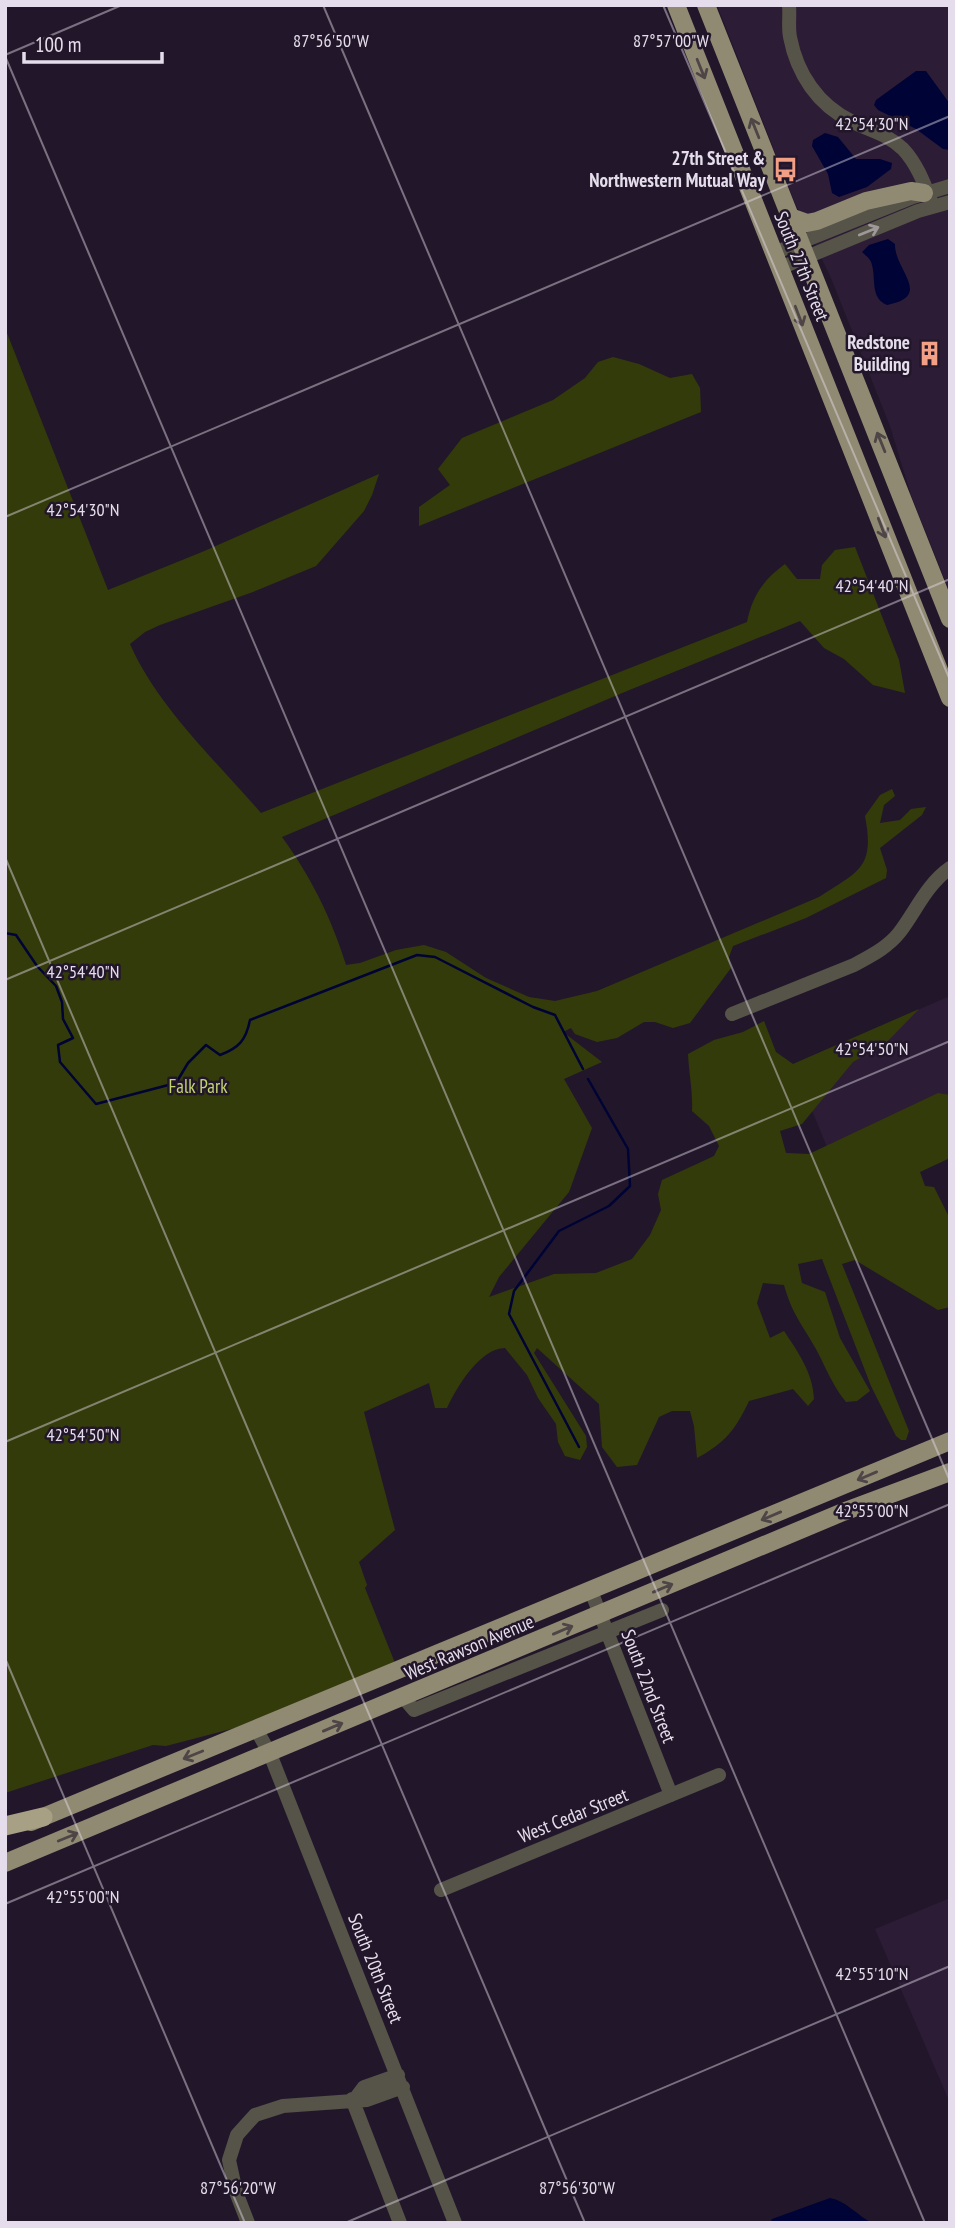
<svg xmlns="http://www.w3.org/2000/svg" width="955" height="2228" viewBox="0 0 955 2228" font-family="'PT Sans Narrow',sans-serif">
<rect width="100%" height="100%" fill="#22172a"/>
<!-- built -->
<path fill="#2c1c36" d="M 717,5 L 950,5 L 950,593 L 911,495 L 890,426 L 831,278 L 795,203 Z
M 950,996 L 950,1102 L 829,1152 L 793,1064 Z
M 950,1898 L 950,2103 L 875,1929 Z"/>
<!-- green -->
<path fill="#343b0a" d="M 5,328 L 108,590 L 202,552 L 379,474 L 372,495 L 364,511 L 316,566 L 253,592 L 160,625 L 145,632 L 130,644 C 157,706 217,762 261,813 L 747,622 C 752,596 764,579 785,564 L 797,579 L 820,579 L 822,565 L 835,550 L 855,547 L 899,660 L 905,693 L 873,685 L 844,659 L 824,648 L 800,621 L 627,691 L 282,837 C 311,877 331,917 346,965 L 360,963 L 396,950 L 424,945 L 446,952 L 486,978 L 529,997 L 555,1001 L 597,991 L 819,897 C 859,871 875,868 865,816 L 880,795 L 892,789 L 895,796 L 884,805 L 880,823 L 900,820 L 911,809 L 926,807 L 922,815 L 880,848 L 887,870 L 886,878 L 806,918 L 733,946 L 729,957 L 731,968 L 690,1023 L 673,1028 L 655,1022 L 644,1022 L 617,1038 L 597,1042 L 575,1034 L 571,1028 L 563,1032 L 602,1062 L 564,1079 L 592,1128 L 569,1192 L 499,1277 L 489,1297 L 554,1274 L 596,1273 L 632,1259 L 650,1235 L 661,1210 L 658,1194 L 662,1180 L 714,1156 L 719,1146 L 709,1126 L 692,1111 C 693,1092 689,1074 688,1054 L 714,1040 L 743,1032 L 764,1021 L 776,1052 L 793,1064 L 919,1009 L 885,1044 L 853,1062 L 802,1124 L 780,1131 L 786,1153 L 809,1154 L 938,1093 L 950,1095 L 950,1158 L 920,1172 L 925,1186 L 934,1187 L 950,1219 L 950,1307 L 938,1310 L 855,1260 L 842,1264 L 909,1431 L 906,1440 L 901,1440 L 896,1436 L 871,1386 L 822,1259 L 798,1264 L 802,1283 L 825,1292 L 840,1338 L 870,1391 L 857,1401 L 846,1402 C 833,1386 826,1368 816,1349 C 802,1324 792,1314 784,1285 L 763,1283 L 757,1303 L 770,1338 L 784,1331 C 798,1352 813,1373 814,1399 L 808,1406 L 793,1389 L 749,1401 C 736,1429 725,1443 697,1458 L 694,1426 L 690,1411 L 672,1411 L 659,1417 L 637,1465 L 617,1467 L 602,1447 L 599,1404 L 537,1348 L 534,1353 L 586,1436 L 587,1447 L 580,1460 L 565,1456 L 558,1442 L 556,1424 L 538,1398 L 527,1375 L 505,1348 C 480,1348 456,1388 447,1408 L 435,1408 L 429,1383 L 364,1412 L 395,1530 L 359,1562 L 367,1585 L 365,1588 L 395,1663 L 235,1728 L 166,1746 L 153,1745 L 5,1793 Z
M 613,357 L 639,364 L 670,378 L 692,374 L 700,388 L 701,412 L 419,526 L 419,507 L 450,485 L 438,469 L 462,438 L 553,400 L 585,378 L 598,362 Z"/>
<!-- water -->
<path fill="#000335" d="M 916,71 L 926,71 L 950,104 L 950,150 L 943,149 L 916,129 L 878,110 L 874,105 L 876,100 Z
M 825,133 L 838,137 L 856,159 L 880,159 L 892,163 L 891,169 L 867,187 L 839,197 L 832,193 L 828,174 L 812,146 L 813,140 Z
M 888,239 L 895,244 C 894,270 934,296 887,305 C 870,298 876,279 872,265 C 871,259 866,256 862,252 L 869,245 Z
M 830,2198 C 846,2201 857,2215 872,2223 L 770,2223 L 772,2219 Z"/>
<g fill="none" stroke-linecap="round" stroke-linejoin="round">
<!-- stream -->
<path stroke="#000335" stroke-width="2.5" d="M 5,933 L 16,935 L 37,966 L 56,986 L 62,1002 L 63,1019 L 73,1038 L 58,1045 L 60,1062 L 96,1104 L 176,1083 L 188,1063 L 206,1045 L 220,1055 C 239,1048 246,1040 250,1020 L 417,955 L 435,957 L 533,1007 L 555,1015 L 583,1069
M 579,1447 L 509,1314 L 514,1291 L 559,1231 L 609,1206 L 630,1186 L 628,1149 L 588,1079"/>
<!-- minor -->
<path stroke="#565348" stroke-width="14" d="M 789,5 C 790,16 788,27 790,37 C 797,74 818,105 851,121 C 870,131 888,134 903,149 C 918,165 925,186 933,206
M 774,253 L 913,197 L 950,186
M 780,268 L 918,211 L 950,202
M 732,1014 L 854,965 C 870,956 887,948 899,933 C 916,911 926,885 950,868
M 591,1591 L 671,1795
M 403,1697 L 414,1710 L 662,1610
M 256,1729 L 270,1754 L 455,2223
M 441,1890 L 719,1775
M 352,2099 L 400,2223
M 355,2099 L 364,2087 L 398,2075
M 248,2223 L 236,2192 L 229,2160 L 237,2135 L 255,2115 L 283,2106 L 367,2100 L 403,2087"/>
<!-- major -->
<path stroke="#918a73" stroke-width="18" d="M 676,5 L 950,698
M 706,5 L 950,619
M 790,217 L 807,223 L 817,221 L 866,201 L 911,191 L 924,193
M 31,1822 L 950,1441
M 5,1863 L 843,1512 L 950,1472"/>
<!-- highway -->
<path stroke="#a8a084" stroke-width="19" d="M 5,1826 L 43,1817"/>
</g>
<!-- one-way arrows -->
<defs><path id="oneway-shaft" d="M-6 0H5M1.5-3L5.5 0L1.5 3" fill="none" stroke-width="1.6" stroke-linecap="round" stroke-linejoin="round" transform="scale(1.75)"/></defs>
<g stroke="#4e4547">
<use href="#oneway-shaft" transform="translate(701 69) rotate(68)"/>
<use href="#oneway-shaft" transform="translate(755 128) rotate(-112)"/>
<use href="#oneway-shaft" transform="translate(799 316) rotate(69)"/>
<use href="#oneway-shaft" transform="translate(881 442) rotate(-112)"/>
<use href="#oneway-shaft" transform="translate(882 528) rotate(69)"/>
<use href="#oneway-shaft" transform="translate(867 1476) rotate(157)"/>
<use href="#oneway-shaft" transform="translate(771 1516) rotate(157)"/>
<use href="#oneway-shaft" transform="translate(663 1588) rotate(-23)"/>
<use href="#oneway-shaft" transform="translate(563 1630) rotate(-23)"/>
<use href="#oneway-shaft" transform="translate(333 1727) rotate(-23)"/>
<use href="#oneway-shaft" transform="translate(193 1755) rotate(158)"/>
<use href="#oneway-shaft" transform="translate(68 1837) rotate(-22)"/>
</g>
<use stroke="#9e989a" href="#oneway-shaft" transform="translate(869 231) rotate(-22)"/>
<!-- ticks -->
<path fill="none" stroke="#e5ddeb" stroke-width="2" stroke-opacity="0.45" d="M 323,5 L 950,1481M 663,5 L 950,680M 5,55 L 122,5M 5,56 L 925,2223M 5,517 L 950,116M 5,857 L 585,2223M 5,980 L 950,579M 5,1442 L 950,1041M 5,1658 L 245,2223M 5,1904 L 950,1504M 345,2223 L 950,1966"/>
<!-- icons -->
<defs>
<symbol id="bus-bare" viewBox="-9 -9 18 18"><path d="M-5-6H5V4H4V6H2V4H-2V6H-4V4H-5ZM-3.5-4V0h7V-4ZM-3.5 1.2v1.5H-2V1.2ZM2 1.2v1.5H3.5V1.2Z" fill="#f39f85" stroke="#22172a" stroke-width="2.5" paint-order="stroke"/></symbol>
<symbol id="building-bare" viewBox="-9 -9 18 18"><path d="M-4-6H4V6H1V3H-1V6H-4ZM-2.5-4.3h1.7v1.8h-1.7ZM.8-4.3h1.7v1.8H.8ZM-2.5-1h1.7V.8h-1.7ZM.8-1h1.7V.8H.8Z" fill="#f39f85" stroke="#22172a" stroke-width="2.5" paint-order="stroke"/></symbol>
</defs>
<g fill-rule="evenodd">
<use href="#bus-bare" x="768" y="152" width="35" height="35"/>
<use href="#building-bare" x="912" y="336" width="35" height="35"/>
</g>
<g text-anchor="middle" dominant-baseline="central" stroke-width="5" stroke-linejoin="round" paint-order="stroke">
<!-- poi labels -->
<g font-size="19" font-weight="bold" fill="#e5ddeb" stroke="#22172a" text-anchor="end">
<text x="765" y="158">27th Street &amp;<tspan x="765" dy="22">Northwestern Mutual Way</tspan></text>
<text x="910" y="342">Redstone<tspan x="910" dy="22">Building</tspan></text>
</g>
<!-- street labels -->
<g font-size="19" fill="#e5ddeb" stroke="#22172a">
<text transform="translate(802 266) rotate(68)">South 27th Street</text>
<text transform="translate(469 1647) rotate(-23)">West Rawson Avenue</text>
<text transform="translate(649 1686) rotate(69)">South 22nd Street</text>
<text transform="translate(573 1815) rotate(-22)">West Cedar Street</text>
<text transform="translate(376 1968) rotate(68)">South 20th Street</text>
</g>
<!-- park labels -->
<g font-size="19" fill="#c3d571" stroke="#22172a">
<text x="198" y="1086">Falk Park</text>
</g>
</g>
<g font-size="18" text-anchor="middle" fill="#e5ddeb" stroke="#22172a" stroke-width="5" stroke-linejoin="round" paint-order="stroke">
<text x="331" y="47">87°56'50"W</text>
<text x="671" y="47">87°57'00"W</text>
<text x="872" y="130">42°54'30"N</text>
<text x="83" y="516">42°54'30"N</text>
<text x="872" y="592">42°54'40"N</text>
<text x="83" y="978">42°54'40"N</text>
<text x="872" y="1055">42°54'50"N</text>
<text x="83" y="1441">42°54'50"N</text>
<text x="872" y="1517">42°55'00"N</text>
<text x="83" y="1903">42°55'00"N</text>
<text x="872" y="1980">42°55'10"N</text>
<text x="238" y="2194">87°56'20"W</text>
<text x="577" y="2194">87°56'30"W</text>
</g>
<!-- border -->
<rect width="955" height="2228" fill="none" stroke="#e5ddeb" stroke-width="14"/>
<!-- scale -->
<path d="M24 52v10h138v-10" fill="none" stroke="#e5ddeb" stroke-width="3.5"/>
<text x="35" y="52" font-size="21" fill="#e5ddeb" stroke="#22172a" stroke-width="5" paint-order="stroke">100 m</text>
</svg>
